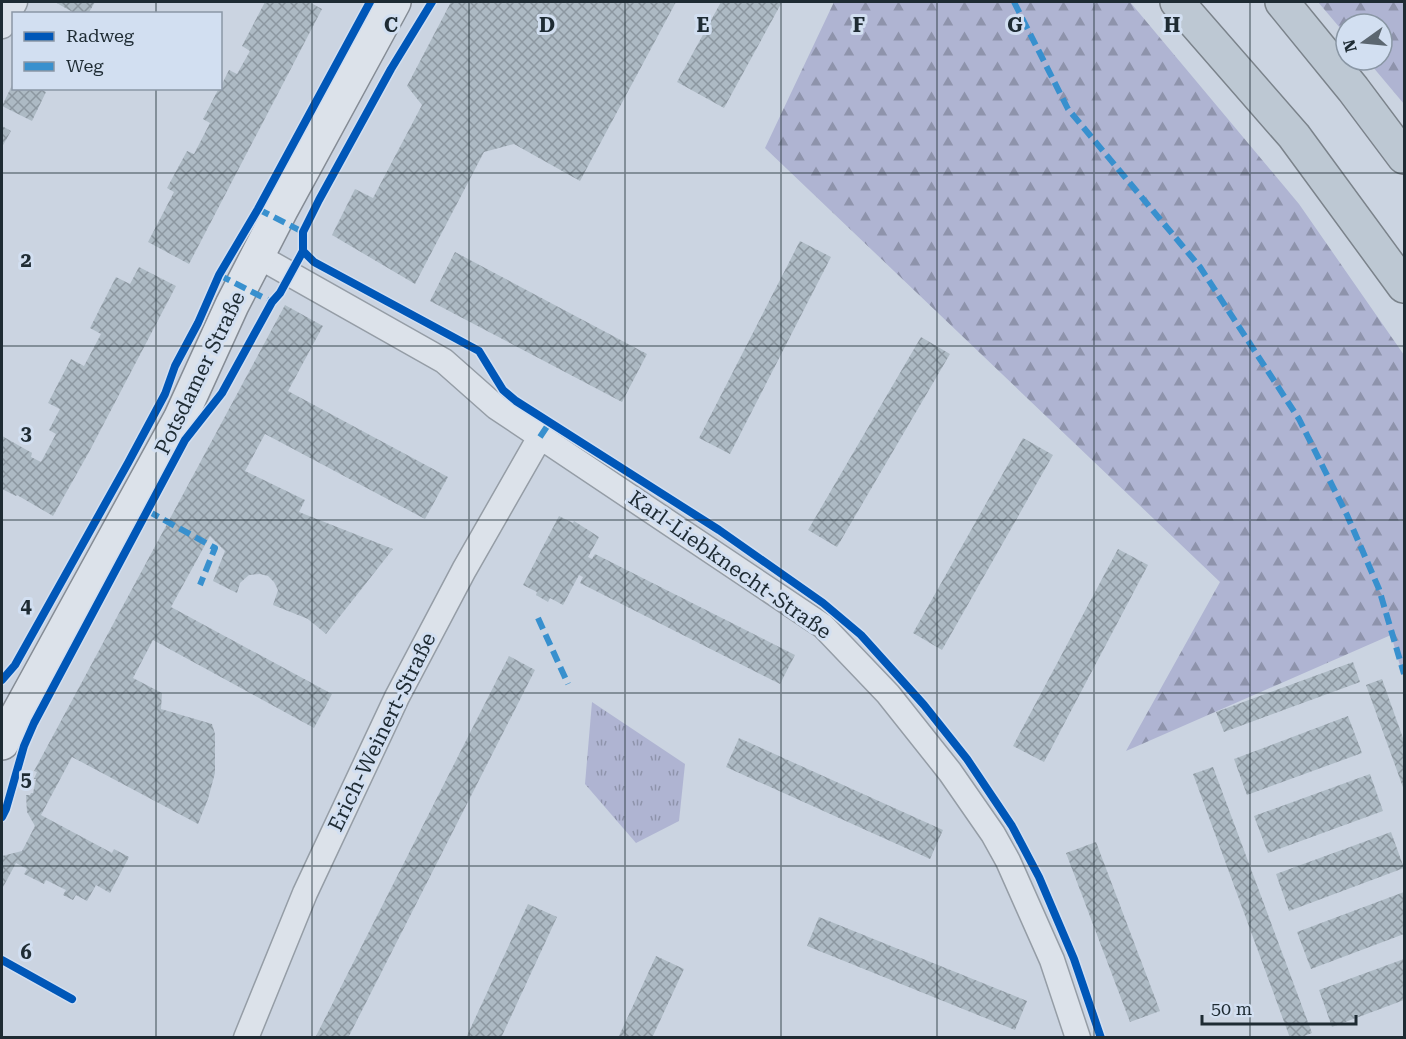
<svg xmlns="http://www.w3.org/2000/svg" width="1406" height="1039" viewBox="0 0 1406 1039" font-family="'Roboto Serif',serif">
<defs>
<pattern id="grass-tufts" width="24" height="20" patternUnits="userSpaceOnUse" patternTransform="scale(1.5)"><rect width="24" height="20" fill="#afb4d2"/><path d="M3 7l-1-3M5 7V3M7 7l1-3M15 17l-1-3M17 17v-4M19 17l1-3" fill="none" stroke="#8e93ab"/></pattern>
<pattern id="forest-firs" width="22" height="20" patternUnits="userSpaceOnUse" patternTransform="scale(1.5)"><rect width="22" height="20" fill="#afb4d2"/><path d="M5 1l3.5 6h-7zM16 11l3.5 6h-7z" fill="#8e93ab"/></pattern>
<pattern id="building-cross-hatch" width="8" height="8" patternUnits="userSpaceOnUse" patternTransform="scale(1.5)"><rect width="8" height="8" fill="#adbac4"/><path d="M0 0l8 8M0 8l8-8" fill="none" stroke="#8c97a0"/></pattern>
</defs>
<rect width="100%" height="100%" fill="#cbd4e1"/>
<!-- grass -->
<path fill="url(#grass-tufts)" d="M 592,702 L 685,764 L 679,821 L 636,843 L 585,784 Z"/>
<!-- forest -->
<path fill="url(#forest-firs)" d="M 834,2 L 1130,2 L 1299,204 L 1404,355 L 1404,679 L 1391,635 L 1126,751 L 1220,582 L 765,148 Z
M 1318,2 L 1404,2 L 1404,104 L 1367,60 L 1382,60 L 1382,24 L 1346,24 L 1346,35 Z"/>
<!-- building -->
<path fill="url(#building-cross-hatch)" d="M 55,2 L 95,2 L 88,14 L 76,14 Z
M 265,2 L 309,2 L 322,9 L 189,264 L 148,242 L 174,192 L 167,188 L 187,151 L 194,154 L 210,123 L 203,119 L 219,88 L 220,88 L 229,70 L 237,74 L 250,51 L 242,46 Z
M 451,2 L 676,2 L 580,181 L 514,144 L 484,152 L 415,284 L 332,235 L 355,189 L 373,198 L 422,105 L 407,86 Z
M 721,2 L 782,2 L 724,108 L 677,82 Z
M 14,81 L 14,88 L 39,88 L 46,92 L 32,121 L 2,106 Z
M 2,126 L 11,131 L 2,147 Z
M 800,241 L 831,257 L 730,454 L 699,438 Z
M 455,252 L 647,354 L 622,402 L 430,301 Z
M 139,267 L 176,286 L 89,452 L 53,516 L 17,495 L 16,496 L 2,489 L 2,436 L 32,453 L 31,457 L 41,462 L 56,434 L 49,430 L 60,409 L 48,403 L 71,359 L 84,366 L 101,334 L 90,328 L 116,277 L 130,284 Z
M 285,305 L 323,326 L 288,391 L 448,477 L 425,519 L 265,434 L 245,471 L 305,500 L 299,512 L 393,549 L 326,634 L 308,619 L 273,605 L 278,590 L 274,582 L 268,576 L 260,574 L 249,575 L 240,583 L 237,593 L 213,581 L 225,551 L 210,536 L 171,607 L 332,694 L 314,728 L 153,640 L 133,678 L 162,693 L 161,709 L 212,724 L 215,734 L 215,773 L 208,799 L 198,824 L 72,757 L 41,815 L 112,853 L 114,849 L 129,857 L 110,893 L 96,885 L 87,901 L 76,895 L 73,900 L 63,895 L 66,890 L 46,880 L 44,884 L 24,874 L 27,869 L 16,863 L 2,889 L 2,856 L 22,851 L 35,826 L 27,812 L 26,795 L 30,795 L 31,793 L 33,793 L 36,779 L 34,779 L 37,772 L 34,771 Z
M 921,337 L 950,354 L 837,547 L 808,530 Z
M 1023,438 L 1053,455 L 942,650 L 913,633 Z
M 559,516 L 573,523 L 574,521 L 599,537 L 588,557 L 592,559 L 595,554 L 795,655 L 780,684 L 580,583 L 583,577 L 579,575 L 563,605 L 550,598 L 548,602 L 536,595 L 537,592 L 523,585 Z
M 1118,549 L 1148,565 L 1044,762 L 1013,746 Z
M 509,656 L 535,670 L 348,1038 L 315,1038 Z
M 1353,662 L 1360,682 L 1224,732 L 1216,712 Z
M 1382,679 L 1404,741 L 1404,790 L 1366,685 Z
M 1348,716 L 1362,753 L 1247,795 L 1234,759 Z
M 739,738 L 943,830 L 930,859 L 726,767 Z
M 1213,767 L 1312,1033 L 1299,1038 L 1290,1038 L 1193,774 Z
M 1370,774 L 1383,811 L 1268,853 L 1254,816 Z
M 1391,832 L 1404,868 L 1289,911 L 1276,874 Z
M 1096,842 L 1160,1011 L 1130,1022 L 1066,853 Z
M 1404,892 L 1404,934 L 1311,969 L 1297,932 Z
M 528,904 L 557,917 L 501,1038 L 466,1038 Z
M 819,917 L 1027,1001 L 1015,1030 L 807,946 Z
M 656,956 L 684,969 L 652,1038 L 618,1038 Z
M 1404,959 L 1404,1000 L 1332,1027 L 1319,990 Z"/>
<g fill="none" stroke-linecap="round" stroke-linejoin="round">
<defs>
<path id="street" d="M 2,26 L 15,2
M 258,256 L 444,361 L 496,407 L 823,626 L 888,694 L 950,772 L 993,834 L 1008,861 L 1052,960 L 1078,1038
M 246,1038 L 305,893 L 397,697 L 464,570 L 540,437"/>
<path id="secondary" d="M 2,743 L 180,419 L 232,305 L 281,210 L 394,2"/>
<path id="highway" d="M 1177,2 L 1294,136 L 1404,286
M 1282,2 L 1353,89 L 1404,157"/>
</defs>
<!-- street casing -->
<use href="#street" stroke="#959da6" stroke-width="27"/>
<!-- secondary casing -->
<use href="#secondary" stroke="#858c95" stroke-width="36"/>
<!-- highway casing -->
<use href="#highway" stroke="#7b838b" stroke-width="36"/>
<!-- street -->
<use href="#street" stroke="#dce2ea" stroke-width="24"/>
<!-- secondary -->
<use href="#secondary" stroke="#dce2ea" stroke-width="33"/>
<!-- highway -->
<use href="#highway" stroke="#bdc8d3" stroke-width="33"/>
<!-- quiet -->
<path stroke="#3890ce" stroke-width="6" stroke-dasharray="12 6" stroke-linecap="butt" d="M 1014,2 L 1068,109 L 1200,267 L 1299,419 L 1347,515 L 1379,589 L 1404,674
M 258,209 L 303,232
M 219,275 L 272,302
M 540,437 L 550,422
M 148,511 L 215,548 L 200,585
M 538,618 L 568,684"/>
<defs>
<path id="cycleway" d="M 303,251 L 314,262 L 479,351 L 503,390 L 516,401 L 719,530 L 823,603 L 861,635 L 924,705 L 967,759 L 1012,826 L 1039,877 L 1074,959 L 1101,1038
M 2,680 L 15,665 L 128,463 L 165,394 L 175,366 L 198,323 L 219,275 L 258,209 L 370,2
M 2,817 L 6,809 L 24,746 L 34,723 L 185,440 L 222,393 L 272,302 L 280,293 L 303,251 L 303,232 L 319,200 L 391,69 L 432,2
M 2,960 L 72,999"/>
</defs>
<!-- cycleway casing -->
<use href="#cycleway" stroke="#d2dff1" stroke-width="11"/>
<!-- cycleway -->
<use href="#cycleway" stroke="#0057b8" stroke-width="8"/>
</g>
<!-- grid -->
<path fill="none" stroke="#1e2b33" stroke-width="1.5" stroke-opacity="0.55" d="M 156,2 L 156,14M 312,2 L 312,1038M 469,2 L 469,1038M 625,2 L 625,1038M 781,2 L 781,1038M 937,2 L 937,1038M 1094,2 L 1094,1038M 1250,2 L 1250,1038M 156,88 L 156,1038M 2,173 L 1404,173M 2,346 L 1404,346M 2,520 L 1404,520M 2,693 L 1404,693M 2,866 L 1404,866"/>
<g text-anchor="middle" dominant-baseline="central" stroke-width="6" stroke-linejoin="round" paint-order="stroke">
<!-- street labels -->
<g font-size="21" fill="#1e2b33" stroke="#d2dff1">
<text transform="translate(200 373) rotate(-64)">Potsdamer Straße</text>
<text transform="translate(730 565) rotate(35)">Karl-Liebknecht-Straße</text>
<text transform="translate(382 732) rotate(-64)">Erich-Weinert-Straße</text>
</g>
</g>
<g font-size="20" text-anchor="middle" font-weight="bold" fill="#1e2b33" stroke="#d2dff1" stroke-width="6" stroke-linejoin="round" paint-order="stroke">
<text x="391" y="32">C</text>
<text x="547" y="32">D</text>
<text x="703" y="32">E</text>
<text x="859" y="32">F</text>
<text x="1015" y="32">G</text>
<text x="1172" y="32">H</text>
<text x="26" y="267">2</text>
<text x="26" y="440">3</text>
<text x="26" y="613">4</text>
<text x="26" y="786">5</text>
<text x="26" y="959">6</text>
</g>
<!-- border -->
<rect width="1406" height="1039" fill="none" stroke="#1e2b33" stroke-width="6"/>
<!-- legend -->
<rect x="12" y="12" width="210" height="78" fill="#d2dff1" stroke="#8a97a5" stroke-width="1.5"/>
<rect x="24" y="32" width="30" height="9" fill="#0057b8" stroke="#8a97a5" stroke-width="1.5"/>
<text x="66" y="42" font-size="18" fill="#1e2b33">Radweg</text>
<rect x="24" y="62" width="30" height="9" fill="#3890ce" stroke="#8a97a5" stroke-width="1.5"/>
<text x="66" y="72" font-size="18" fill="#1e2b33">Weg</text>
<!-- north arrow -->
<g transform="translate(1364 42) rotate(255)"><circle r="28" fill="#d2dff1" stroke="#8a97a5" stroke-width="1.5"/>
<path d="M0-4.5L10 22L0 15L-10 22Z" fill="#5b6670"/>
<text y="-9" font-size="16" font-weight="bold" text-anchor="middle" fill="#1e2b33">N</text>
</g>
<!-- scale -->
<path d="M1202 1015v9h154v-9" fill="none" stroke="#1e2b33" stroke-width="3"/>
<text x="1211" y="1015" font-size="18" fill="#1e2b33" stroke="#d2dff1" stroke-width="4.5" paint-order="stroke">50 m</text>
</svg>
